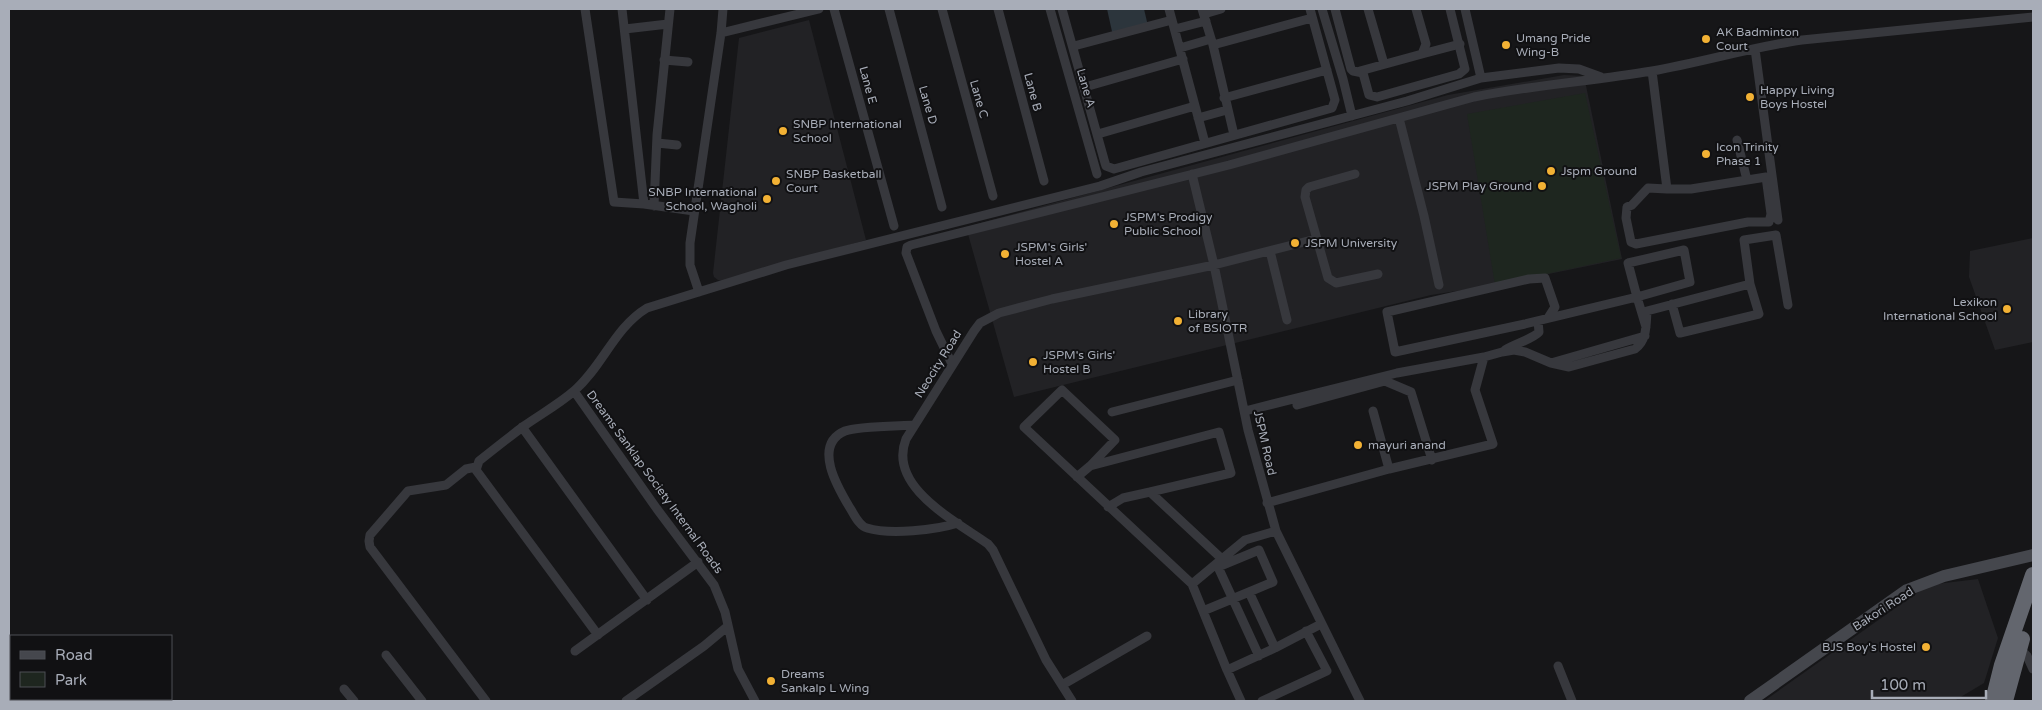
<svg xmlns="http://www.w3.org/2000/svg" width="2042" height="710" viewBox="0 0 2042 710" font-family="'Varela Round',sans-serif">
<rect width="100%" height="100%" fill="#161618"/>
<!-- built -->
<path fill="#222225" d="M 809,20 L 866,240 L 722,281 L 718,280 L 714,277 L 713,273 L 739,38 Z
M 1564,75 L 1584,76 L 1622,259 L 1495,285 L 1431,295 L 1014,397 L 966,227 L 1448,95 Z
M 2033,238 L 2033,342 L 1995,350 L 1969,277 L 1970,251 Z
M 1978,579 L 1998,638 L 1984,683 L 1954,701 L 1764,701 L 1928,585 Z"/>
<!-- green -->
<path fill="#1e261f" d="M 1585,93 L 1621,258 L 1495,285 L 1467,114 Z"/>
<!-- water -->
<path fill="#2c353c" d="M 1107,9 L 1144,9 L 1148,26 L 1113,36 Z"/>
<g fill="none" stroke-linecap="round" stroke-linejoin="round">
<!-- street -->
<path stroke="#37383d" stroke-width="9" d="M 585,9 L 614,202 L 644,204 L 694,211
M 622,9 L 644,204
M 834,9 L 894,226
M 889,9 L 942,207
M 942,9 L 993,196
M 998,9 L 1044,181
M 1050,9 L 1097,174
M 1062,9 L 1105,163 L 1106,166 L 1114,169 L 1332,108 L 1335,100 L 1310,9
M 1169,9 L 1205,143
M 1202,9 L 1213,45
M 1322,9 L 1343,79 L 1352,116
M 1335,9 L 1351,69 L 1353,71 L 1363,73 L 1369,95 L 1377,97 L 1459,74 L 1465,69 L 1450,9
M 1368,9 L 1384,64
M 1465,9 L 1481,78
M 1204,14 L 1221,9
M 625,29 L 668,24
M 1175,29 L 1206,21
M 721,33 L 819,9
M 1074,46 L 1172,20
M 1180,48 L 1211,39
M 1755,49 L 1778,220
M 1422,54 L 1460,44
M 664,60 L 688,62
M 1360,71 L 1422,54 L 1426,44 L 1416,9
M 1652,71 L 1667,189 L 1648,188 L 1632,205 L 1627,207 L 1626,218 L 1631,242 L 1636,244 L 1748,222 L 1769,222 L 1771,214 L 1766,177 L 1691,189 L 1667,189
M 1085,87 L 1183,59
M 1224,98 L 1327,70
M 1198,118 L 1227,110
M 1399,118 L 1424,216 L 1439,285
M 1098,134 L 1195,106
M 1234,135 L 1213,45 L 1312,18
M 1737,140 L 1747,180
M 657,143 L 677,145
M 1192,174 L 1214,265 L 1248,430 L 1276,531 L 1360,701
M 1355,174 L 1309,187 L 1306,190 L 1305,197 L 1328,278 L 1336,283 L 1378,274
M 654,206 L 657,135 L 670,9
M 1270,251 L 1287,320
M 699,292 L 690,265 L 690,243 L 721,33 L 723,9
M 1672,304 L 1680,333 L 1759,314 L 1750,284
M 1548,318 L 1555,307 L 1545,278 L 1529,279 L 1387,312 L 1395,352 L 1525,324 L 1637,297 L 1628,263 L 1684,250 L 1690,282 L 1637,297 L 1646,327
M 1505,350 C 1514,344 1533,339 1539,332 L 1538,321
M 1551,363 L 1569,367 L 1635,349 C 1647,340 1646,326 1647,311 L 1750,284 L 1744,240 L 1776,235 L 1788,305
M 952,364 L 936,331 L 906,253 L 907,247 L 911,245 L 1229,165 L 1474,97 C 1533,85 1593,81 1652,71 C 1703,62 1752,47 1802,40 L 2033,17
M 574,391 L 657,509 L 714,585 L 725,612 L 738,669 L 755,701
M 1297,405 L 1385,381 L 1411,392 L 1432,460
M 1245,411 L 1397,373 L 1484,357 L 1502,352 L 1514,350 L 1525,352 L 1551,363 L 1645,336
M 1373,411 L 1389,469
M 1112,412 L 1238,380
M 914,425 C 899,426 857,426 845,431 C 812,445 838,488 850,508 C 854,514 859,526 867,528 C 890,535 936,530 958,523
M 522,427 L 647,600
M 1091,465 L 1115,440 L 1062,390 L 1024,427 L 1192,584 L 1222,559
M 476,467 L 466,469 L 446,485 L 408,491 L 370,535 L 369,541 L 370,547 L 486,701
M 1077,477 L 1090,466 L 1219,432 L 1231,473 L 1150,492 L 1222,559 L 1245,540 L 1276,531
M 1267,503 L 1389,469 L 1493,444 L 1475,390 L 1484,357
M 1108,507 L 1123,498 L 1150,492
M 1192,584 L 1227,670
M 1249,592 L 1273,582 L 1259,550 L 1218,567 L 1259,656
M 1203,611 L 1249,592 L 1275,648
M 598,635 L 476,470 L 479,461 C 494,449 509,437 524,426 C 541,414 559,404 574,391 C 603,366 614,328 647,308 L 786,265 L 1100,186 L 1141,172 L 1407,101 L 1481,78 L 1559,68 L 1579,69 L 1601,77
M 2019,648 L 2027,656 L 2033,669
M 575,651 L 698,562
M 386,655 L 422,701
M 1558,666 L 1572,701
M 1062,685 L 1147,636
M 344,689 L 354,701
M 626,701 L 704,646 L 728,626
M 1072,701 L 1046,660 L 993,550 L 988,544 C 956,521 887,487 906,439 L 974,331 L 980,323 L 999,313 L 1052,299 L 1214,265 L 1316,239
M 1241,701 L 1227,670 L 1275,648 L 1321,624
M 1262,701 L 1327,671 L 1306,631"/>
<!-- secondary -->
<path stroke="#45474d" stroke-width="12" d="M 1750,701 L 1907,590 L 1944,576 L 2033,555"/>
<!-- highway -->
<path stroke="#63666e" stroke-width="16" d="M 1993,701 L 2002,665 L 2033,575
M 2005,701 L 2022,639"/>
</g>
<!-- markers -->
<g fill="#f2b134" stroke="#111113" stroke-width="2">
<circle cx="1706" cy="39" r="5"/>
<circle cx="1506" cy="45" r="5"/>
<circle cx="1750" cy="97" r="5"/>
<circle cx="783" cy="131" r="5"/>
<circle cx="1706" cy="154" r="5"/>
<circle cx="1551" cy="171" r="5"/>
<circle cx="776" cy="181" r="5"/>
<circle cx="1542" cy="186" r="5"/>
<circle cx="767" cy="199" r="5"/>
<circle cx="1114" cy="224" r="5"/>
<circle cx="1295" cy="243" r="5"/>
<circle cx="1005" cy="254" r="5"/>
<circle cx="2007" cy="309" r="5"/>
<circle cx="1178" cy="321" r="5"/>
<circle cx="1033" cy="362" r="5"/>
<circle cx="1358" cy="445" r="5"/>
<circle cx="1926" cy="647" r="5"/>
<circle cx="771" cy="681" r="5"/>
</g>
<g text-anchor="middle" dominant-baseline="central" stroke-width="4" stroke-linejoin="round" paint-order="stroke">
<!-- poi labels -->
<g font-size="12" fill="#a8adb8" stroke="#111113" text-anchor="start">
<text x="1716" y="32">AK Badminton<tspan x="1716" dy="14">Court</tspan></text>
<text x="1516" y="38">Umang Pride<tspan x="1516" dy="14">Wing-B</tspan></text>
<text x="1760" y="90">Happy Living<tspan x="1760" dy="14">Boys Hostel</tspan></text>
<text x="793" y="124">SNBP International<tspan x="793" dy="14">School</tspan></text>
<text x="1716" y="147">Icon Trinity<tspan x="1716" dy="14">Phase 1</tspan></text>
<text x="1561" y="171">Jspm Ground</text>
<text x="786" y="174">SNBP Basketball<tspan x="786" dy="14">Court</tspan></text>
<text x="1532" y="186" text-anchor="end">JSPM Play Ground</text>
<text x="757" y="192" text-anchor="end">SNBP International<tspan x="757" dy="14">School, Wagholi</tspan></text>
<text x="1124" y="217">JSPM's Prodigy<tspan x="1124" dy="14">Public School</tspan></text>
<text x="1305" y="243">JSPM University</text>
<text x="1015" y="247">JSPM's Girls'<tspan x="1015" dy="14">Hostel A</tspan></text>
<text x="1997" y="302" text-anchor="end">Lexikon<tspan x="1997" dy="14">International School</tspan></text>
<text x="1188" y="314">Library<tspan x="1188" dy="14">of BSIOTR</tspan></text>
<text x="1043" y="355">JSPM's Girls'<tspan x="1043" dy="14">Hostel B</tspan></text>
<text x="1368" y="445">mayuri anand</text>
<text x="1916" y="647" text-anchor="end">BJS Boy's Hostel</text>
<text x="781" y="674">Dreams<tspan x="781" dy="14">Sankalp L Wing</tspan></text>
</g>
<!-- street labels -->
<g font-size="12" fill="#a8adb8" stroke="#111113">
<text transform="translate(868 85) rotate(75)">Lane E</text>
<text transform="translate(1086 88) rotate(74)">Lane A</text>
<text transform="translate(1033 92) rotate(75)">Lane B</text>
<text transform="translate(979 99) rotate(74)">Lane C</text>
<text transform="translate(928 105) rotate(74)">Lane D</text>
<text transform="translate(938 364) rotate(-58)">Neocity Road</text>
<text transform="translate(1265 443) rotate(77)">JSPM Road</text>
<text transform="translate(655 482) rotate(54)">Dreams Sanklap Society Internal Roads</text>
<text transform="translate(1883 609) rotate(-33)">Bakori Road</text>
</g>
</g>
<!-- border -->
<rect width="2042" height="710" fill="none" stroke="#a8adb8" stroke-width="20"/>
<!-- legend -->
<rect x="10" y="635" width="162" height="65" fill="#111113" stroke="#4d4f55"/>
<rect x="20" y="651" width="25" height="8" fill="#45474d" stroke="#4d4f55"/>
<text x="55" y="660" font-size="15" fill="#a8adb8">Road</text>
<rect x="20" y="672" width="25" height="15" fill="#1e261f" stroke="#4d4f55"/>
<text x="55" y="685" font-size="15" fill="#a8adb8">Park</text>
<!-- scale -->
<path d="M1872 690v8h114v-8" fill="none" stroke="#a8adb8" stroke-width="2.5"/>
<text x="1880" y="690" font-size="15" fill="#a8adb8" stroke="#111113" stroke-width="4" paint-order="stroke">100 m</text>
</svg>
